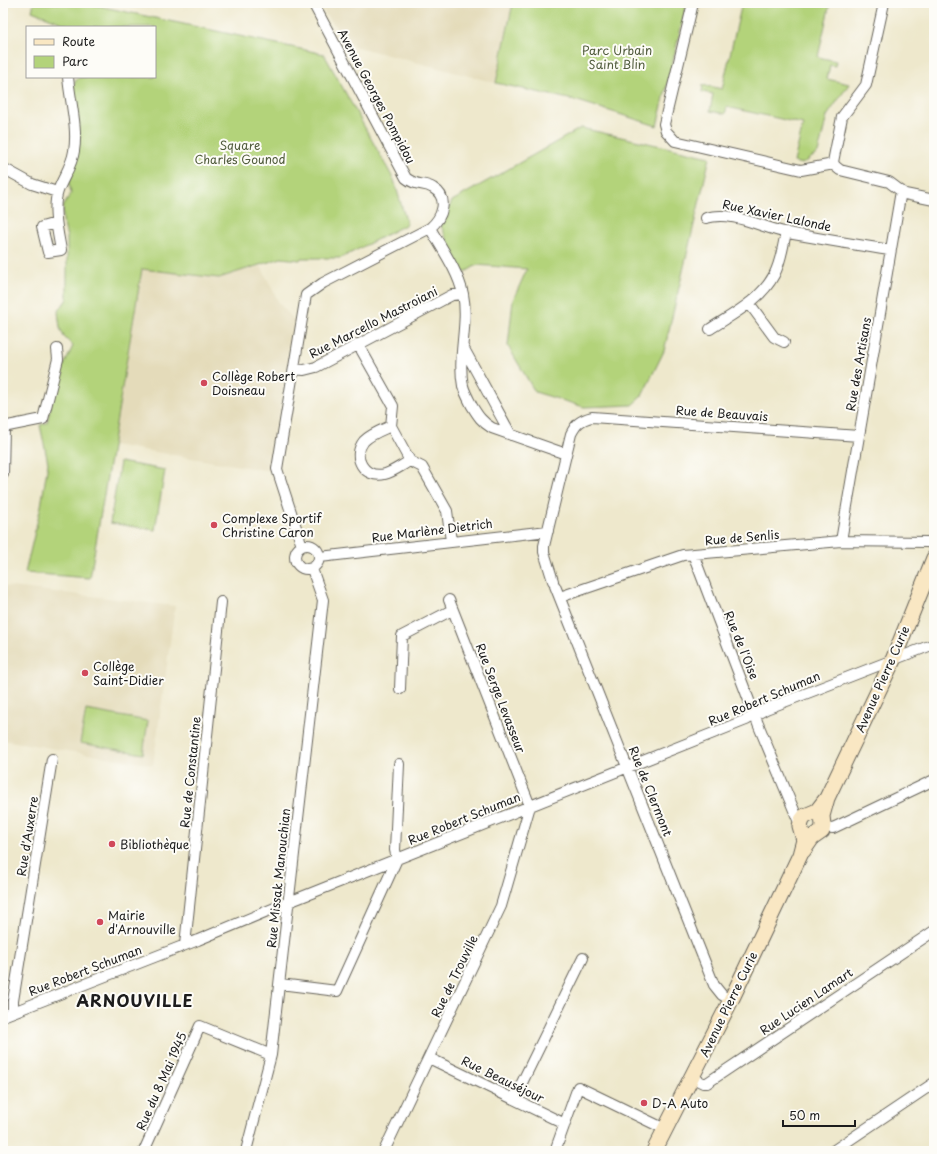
<svg xmlns="http://www.w3.org/2000/svg" width="937" height="1154" viewBox="0 0 937 1154" font-family="'Playpen Sans',sans-serif">
<rect width="100%" height="100%" fill="#fdfcf7"/>
<filter id="ink" filterUnits="userSpaceOnUse"><feTurbulence type="fractalNoise" baseFrequency=".025" numOctaves="2"/><feDisplacementMap in="SourceGraphic" scale="8" xChannelSelector="R" yChannelSelector="G"/><feConvolveMatrix kernelMatrix="1 2 1 2 8 2 1 2 1" color-interpolation-filters="sRGB"/></filter>
<filter id="wash" filterUnits="userSpaceOnUse"><feTurbulence type="fractalNoise" baseFrequency=".012" numOctaves="4" result="noise"/><feDisplacementMap in="SourceGraphic" scale="16" xChannelSelector="R" yChannelSelector="G"/><feGaussianBlur stdDeviation="0.9" result="paint"/><feColorMatrix in="noise" values="0 0 0 0 0 0 0 0 0 0 0 0 0 0 0 0 0 1.4 0 .05"/><feComposite in="paint" operator="in"/></filter>
<g filter="url(#wash)">
<rect width="100%" height="100%" fill="#eee8cc"/>
<!-- built -->
<path fill="#e4dbba" d="M 319,3 L 513,3 L 496,83 L 353,46 L 326,15 Z
M 261,266 L 279,303 L 295,321 L 270,471 L 113,445 L 142,269 L 219,278 Z
M 3,586 L 175,606 L 153,765 L 3,740 Z"/>
<!-- green -->
<path fill="#b3d37a" stroke="#68784b" d="M 34,3 L 85,3 L 324,54 L 394,180 L 407,224 L 341,258 L 301,258 L 300,260 L 281,258 L 219,278 L 142,269 L 90,578 L 25,573 L 41,506 L 48,463 L 40,425 L 47,423 L 55,385 L 73,346 L 64,337 L 60,328 L 58,312 L 67,299 L 67,237 L 63,221 L 63,207 L 71,193 L 69,184 L 78,146 L 73,87 L 76,80 L 80,77 L 155,77 L 155,27 L 72,27 L 32,11 Z
M 513,3 L 687,3 L 657,126 L 578,101 L 496,83 Z
M 742,3 L 830,3 L 818,57 L 836,61 L 835,66 L 830,65 L 827,79 L 849,84 L 827,116 L 818,153 L 802,164 L 794,162 L 803,124 L 727,107 L 725,114 L 710,111 L 713,94 L 702,92 L 703,85 L 722,89 Z
M 581,128 L 710,157 L 664,351 L 642,396 L 632,405 L 584,407 L 535,392 L 508,346 L 513,300 L 527,269 L 477,265 L 462,274 L 441,226 L 452,201 Z
M 120,462 L 165,470 L 155,530 L 110,523 Z
M 86,710 L 148,721 L 143,754 L 80,743 Z"/>
</g>
<g filter="url(#ink)">
<g fill="none" stroke-linecap="round" stroke-linejoin="round">
<defs>
<path id="minor" d="M 693,3 L 664,124 L 666,131 L 675,141 L 801,170 L 834,164
M 884,3 L 866,85 L 842,117 L 833,162 L 835,166 L 840,170 L 889,182 L 905,194 L 934,200
M 3,168 L 32,184 L 57,192
M 706,218 C 733,210 762,228 788,233 C 822,239 856,245 890,250
M 56,223 L 42,227 L 48,252 L 61,250 C 58,233 52,208 58,191 C 63,177 72,166 74,151 C 78,127 70,101 68,77
M 430,228 C 442,249 458,271 463,294 C 469,324 457,356 463,386 C 465,393 469,400 472,406 C 478,416 482,422 492,428 L 566,454
M 749,303 L 774,337 L 784,342
M 710,329 C 733,314 761,300 774,275 C 781,262 783,246 786,232
M 358,344 L 393,406 L 391,426
M 463,347 L 511,435
M 294,369 L 304,370 L 316,367 L 452,295 L 463,294
M 391,426 L 410,461 L 422,467 L 447,511 L 451,541
M 391,426 C 382,430 371,434 364,441 C 351,457 364,479 385,474 C 393,472 402,465 410,461
M 3,427 L 43,419 L 58,359 L 57,349
M 3,474 L 4,427
M 841,541 L 901,191
M295 557a12 12 0 1 1 24 0a12 12 0 1 1-24 0Z
M 302,546 L 277,469 L 306,295 L 323,283 L 430,228 C 442,218 450,198 433,188 C 424,182 417,187 406,178 L 313,3
M 693,554 L 758,724 L 801,827
M 320,557 L 548,531
M 553,581 L 544,552 L 544,546 L 571,434 C 576,424 580,420 592,417 L 859,436
M 555,586 L 714,985 L 722,995 L 731,1000
M 560,597 L 683,555 L 841,541 L 927,542 L 934,544
M 400,689 L 402,636 L 452,610
M 823,827 L 833,828 L 934,780
M 185,945 L 221,602
M 280,984 L 337,991 L 397,859 L 395,850 L 399,764
M 13,1012 L 13,1001 L 52,759
M 3,1016 L 198,940 L 289,902 L 746,720 L 766,709 L 934,644
M 429,1058 L 565,1124
M 691,1077 L 703,1083 L 707,1083 L 934,931
M 514,1099 L 583,958
M 144,1151 L 200,1026 L 271,1055
M 246,1151 L 271,1055 L 323,600 L 312,569
M 384,1151 L 501,906 L 530,806 L 449,600
M 555,1151 L 578,1087 L 665,1129
M 833,1151 L 934,1083"/>
<path id="secondary" d="M 803,851 L 812,838 L 822,831 L 823,825 L 822,816 L 827,798 L 893,660 L 934,558
M 654,1151 L 731,1000 L 800,855 L 804,840 L 800,826 L 802,820 L 805,816 L 817,811 L 827,798"/>
</defs>
<!-- minor casing -->
<use href="#minor" stroke="#66635a" stroke-width="12"/>
<!-- secondary casing -->
<use href="#secondary" stroke="#66635a" stroke-width="17"/>
<!-- minor -->
<use href="#minor" stroke="#fff" stroke-width="10"/>
<!-- secondary -->
<use href="#secondary" stroke="#f9e7c3" stroke-width="15"/>
</g>
</g>
<!-- markers -->
<g fill="#d1495b" stroke="#fdfcf7" stroke-width="1.5">
<circle cx="204" cy="383" r="4"/>
<circle cx="214" cy="525" r="4"/>
<circle cx="85" cy="673" r="4"/>
<circle cx="112" cy="844" r="4"/>
<circle cx="100" cy="922" r="4"/>
<circle cx="644" cy="1103" r="4"/>
</g>
<g text-anchor="middle" dominant-baseline="central" stroke-width="4" stroke-linejoin="round" paint-order="stroke">
<!-- park labels -->
<g font-size="12" fill="#515c3d" stroke="#fdfcf7">
<text x="617" y="50">Parc Urbain<tspan x="617" dy="14">Saint Blin</tspan></text>
<text x="240" y="145">Square<tspan x="240" dy="14">Charles Gounod</tspan></text>
</g>
<!-- street labels -->
<g font-size="12" fill="#1c1c1c" stroke="#fdfcf7">
<text transform="translate(377 96) rotate(62)">Avenue Georges Pompidou</text>
<text transform="translate(777 215) rotate(12)">Rue Xavier Lalonde</text>
<text transform="translate(373 322) rotate(-27)">Rue Marcello Mastroiani</text>
<text transform="translate(858 364) rotate(-80)">Rue des Artisans</text>
<text transform="translate(722 413) rotate(4)">Rue de Beauvais</text>
<text transform="translate(432 530) rotate(-7)">Rue Marlène Dietrich</text>
<text transform="translate(742 537) rotate(-5)">Rue de Senlis</text>
<text transform="translate(742 645) rotate(68)">Rue de l'Oise</text>
<text transform="translate(882 679) rotate(-66)">Avenue Pierre Curie</text>
<text transform="translate(501 698) rotate(69)">Rue Serge Levasseur</text>
<text transform="translate(764 698) rotate(-23)">Rue Robert Schuman</text>
<text transform="translate(190 772) rotate(-84)">Rue de Constantine</text>
<text transform="translate(651 791) rotate(68)">Rue de Clermont</text>
<text transform="translate(464 818) rotate(-22)">Rue Robert Schuman</text>
<text transform="translate(27 836) rotate(-81)">Rue d'Auxerre</text>
<text transform="translate(278 878) rotate(-84)">Rue Missak Manouchian</text>
<text transform="translate(85 970) rotate(-21)">Rue Robert Schuman</text>
<text transform="translate(454 976) rotate(-64)">Rue de Trouville</text>
<text transform="translate(806 1001) rotate(-34)">Rue Lucien Lamart</text>
<text transform="translate(728 1004) rotate(-64)">Avenue Pierre Curie</text>
<text transform="translate(503 1079) rotate(26)">Rue Beauséjour</text>
<text transform="translate(161 1081) rotate(-66)">Rue du 8 Mai 1945</text>
</g>
<!-- poi labels -->
<g font-size="12" fill="#1c1c1c" stroke="#fdfcf7" text-anchor="start">
<text x="212" y="376">Collège Robert<tspan x="212" dy="14">Doisneau</tspan></text>
<text x="222" y="518">Complexe Sportif<tspan x="222" dy="14">Christine Caron</tspan></text>
<text x="93" y="666">Collège<tspan x="93" dy="14">Saint-Didier</tspan></text>
<text x="120" y="844">Bibliothèque</text>
<text x="108" y="915">Mairie<tspan x="108" dy="14">d'Arnouville</tspan></text>
<text x="652" y="1103">D-A Auto</text>
</g>
<!-- district labels -->
<g font-size="16" font-weight="bold" letter-spacing="1" fill="#1c1c1c" stroke="#fdfcf7">
<text x="135" y="1000">ARNOUVILLE</text>
</g>
</g>
<!-- margin -->
<rect width="937" height="1154" fill="none" stroke="#fdfcf7" stroke-width="16"/>
<!-- legend -->
<rect x="26" y="26" width="130" height="52" fill="#fdfcf7" stroke="#a3a29f"/>
<rect x="34" y="39" width="20" height="6" fill="#f9e7c3" stroke="#a3a29f"/>
<text x="62" y="46" font-size="12" fill="#1c1c1c">Route</text>
<rect x="34" y="56" width="20" height="12" fill="#b3d37a" stroke="#a3a29f"/>
<text x="62" y="66" font-size="12" fill="#1c1c1c">Parc</text>
<!-- scale -->
<path d="M783 1120v6h72v-6" fill="none" stroke="#1c1c1c" stroke-width="2"/>
<text x="789" y="1120" font-size="12" fill="#1c1c1c" stroke="#fdfcf7" stroke-width="3" paint-order="stroke">50 m</text>
</svg>
